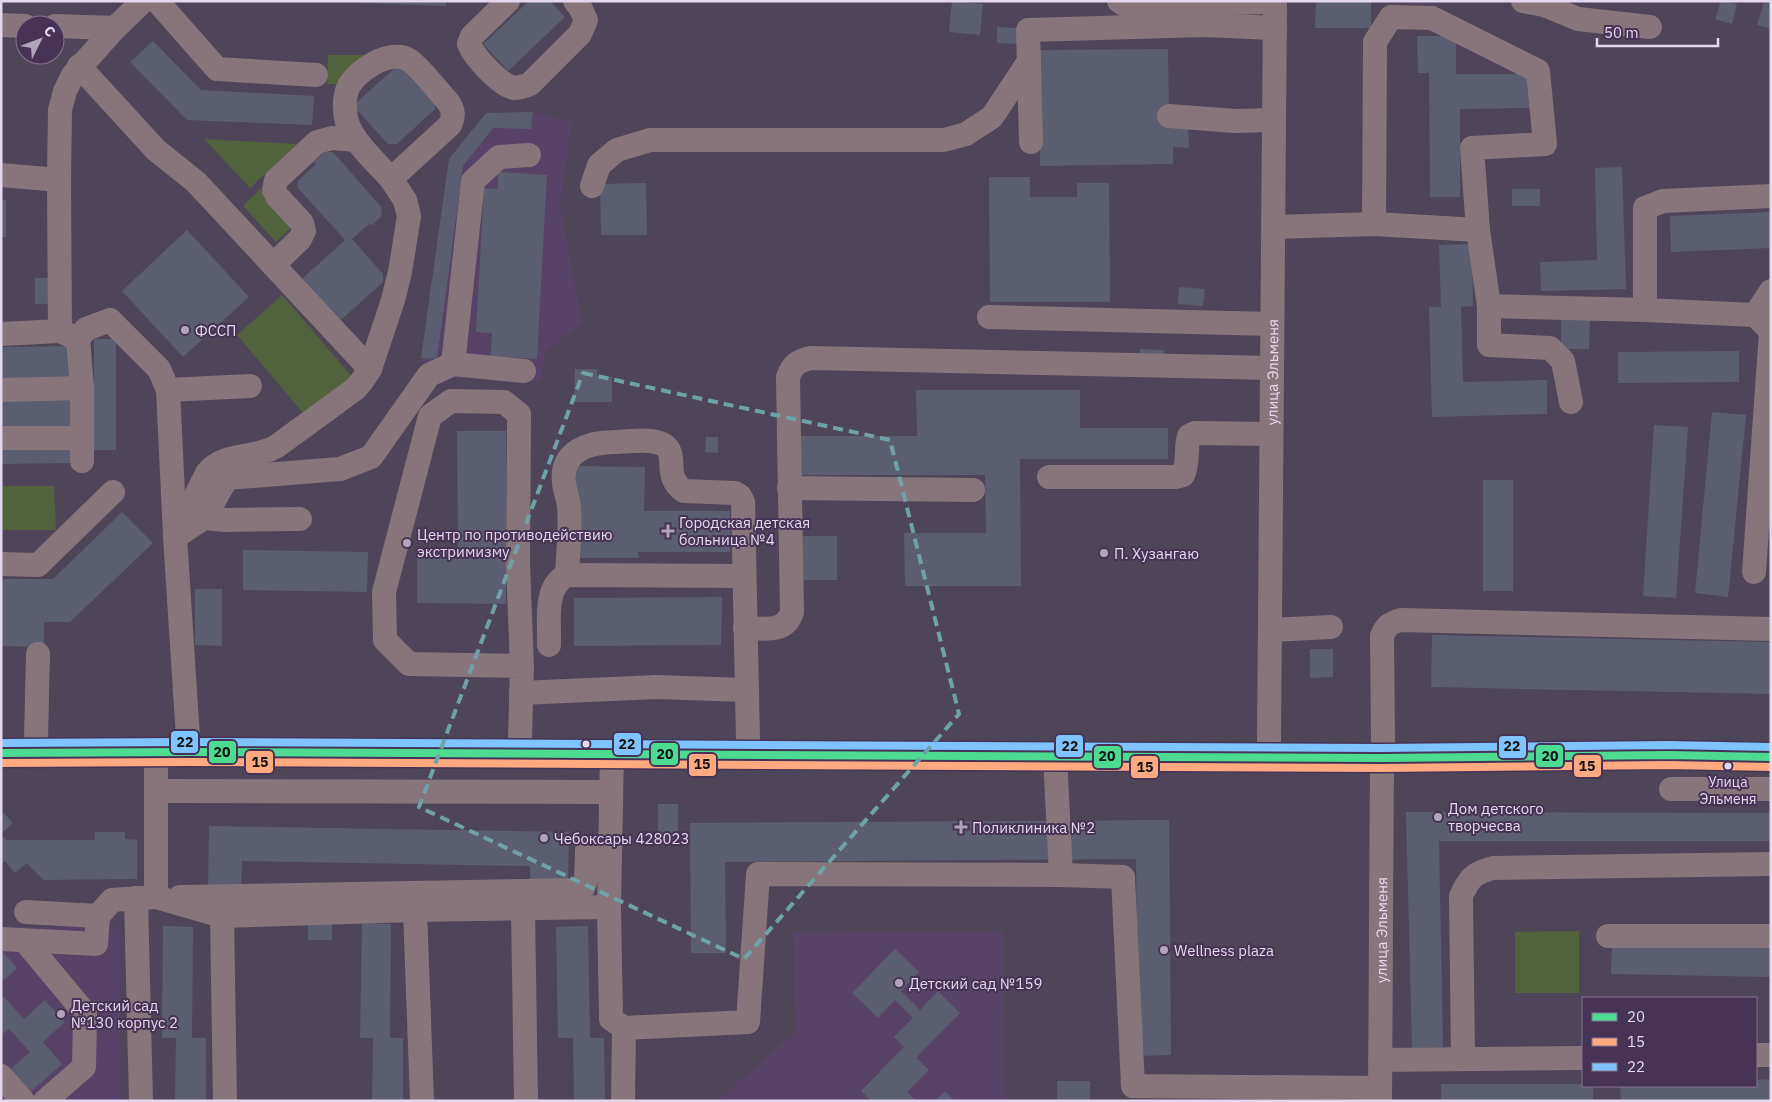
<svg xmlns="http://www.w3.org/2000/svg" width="1772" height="1102" viewBox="0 0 1772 1102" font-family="'IBM Plex Sans',sans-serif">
<rect width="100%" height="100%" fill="#4f4558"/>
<!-- built -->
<path fill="#574268" d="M 533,112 L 572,122 L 560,205 L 582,322 L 545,353 L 540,381 L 488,376 L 441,379 L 429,375 L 421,358 L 449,159 L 486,113 Z
M 1,927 L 120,927 L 121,1101 L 1,1101 Z
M 1004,932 L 1005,1101 L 716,1101 L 795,1033 L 793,933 Z"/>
<!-- green -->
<path fill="#51623c" d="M 328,55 L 369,55 L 339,84 L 327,84 Z
M 204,139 L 297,144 L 250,188 Z
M 260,189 L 293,226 L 276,242 L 243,206 Z
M 282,295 L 354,379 L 303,413 L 237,335 Z
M 1,486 L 54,486 L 56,530 L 1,530 Z
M 1579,931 L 1579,993 L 1515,993 L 1515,932 Z"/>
<!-- building -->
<path fill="#5b5e70" d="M 359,1 L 446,1 L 446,6 L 359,3 Z
M 529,1 L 550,1 L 565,17 L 508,71 L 483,44 Z
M 952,1 L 983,4 L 980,35 L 949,32 Z
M 1316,1 L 1371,1 L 1371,28 L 1315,28 Z
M 1721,1 L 1737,4 L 1732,24 L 1715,19 Z
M 1764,2 L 1771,4 L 1771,29 L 1757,25 Z
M 997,27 L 1021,28 L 1020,44 L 997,43 Z
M 1417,36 L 1456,36 L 1456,74 L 1530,74 L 1531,108 L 1460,109 L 1460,197 L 1430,197 L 1429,73 L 1418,73 Z
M 153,41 L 201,90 L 314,96 L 312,125 L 187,120 L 130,62 Z
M 1168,49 L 1169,128 L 1188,128 L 1189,148 L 1173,147 L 1173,164 L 1040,166 L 1039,50 Z
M 396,67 L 404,67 L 435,101 L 435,109 L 397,144 L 388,144 L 357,110 L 357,102 Z
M 533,112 L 531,129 L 493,128 L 463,166 L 437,359 L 421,358 L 449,159 L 486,113 Z
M 325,152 L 333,152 L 382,208 L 381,217 L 372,225 L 369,224 L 352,239 L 383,274 L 383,282 L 342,319 L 334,319 L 303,285 L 303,278 L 345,240 L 297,187 L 298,181 L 316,164 L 314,162 Z
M 1622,167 L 1626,289 L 1541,291 L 1540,262 L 1597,260 L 1595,168 Z
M 498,172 L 547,175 L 537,359 L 491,356 L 492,333 L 476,332 L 484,188 L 498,189 Z
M 989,177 L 1030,177 L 1030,197 L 1077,197 L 1077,183 L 1109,183 L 1110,302 L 990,302 Z
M 646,183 L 647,235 L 601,235 L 600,184 Z
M 1512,189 L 1540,189 L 1540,206 L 1512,206 Z
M 1,200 L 6,200 L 6,237 L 1,237 Z
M 1771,212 L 1771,248 L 1671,252 L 1670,216 Z
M 187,230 L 249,297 L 183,357 L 122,291 Z
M 1472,244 L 1473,306 L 1461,307 L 1463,382 L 1547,380 L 1547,414 L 1432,417 L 1429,307 L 1441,307 L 1439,245 Z
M 35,278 L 51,278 L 51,304 L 35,304 Z
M 1179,287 L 1205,289 L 1203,306 L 1178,304 Z
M 1561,318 L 1590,319 L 1589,349 L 1561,349 Z
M 94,339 L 116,339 L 116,450 L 94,450 Z
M 75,346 L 75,381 L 1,382 L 1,347 Z
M 1140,349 L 1164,350 L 1163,365 L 1139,364 Z
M 1739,351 L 1739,382 L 1618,383 L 1618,352 Z
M 575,369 L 597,369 L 597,376 L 612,377 L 612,402 L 574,402 Z
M 916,390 L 1080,390 L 1080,428 L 1168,428 L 1168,459 L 1020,459 L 1021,586 L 905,586 L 904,533 L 986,533 L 985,475 L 793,475 L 793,436 L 917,436 Z
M 75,396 L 76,431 L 1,432 L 1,397 Z
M 1712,412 L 1746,415 L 1728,597 L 1695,593 Z
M 1654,425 L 1688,427 L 1676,598 L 1643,596 Z
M 457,431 L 506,431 L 506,604 L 417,603 L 417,550 L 458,550 Z
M 706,437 L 718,437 L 718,453 L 705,452 Z
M 75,444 L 75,463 L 1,464 L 1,446 Z
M 576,466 L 645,467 L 644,511 L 730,511 L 730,552 L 638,552 L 639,558 L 576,558 Z
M 1483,480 L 1513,480 L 1513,591 L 1483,591 Z
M 122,512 L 153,543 L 70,622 L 44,622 L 44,647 L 1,646 L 1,579 L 53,579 Z
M 803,536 L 837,536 L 837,580 L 803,580 Z
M 243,550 L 368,552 L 367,592 L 243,590 Z
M 195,589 L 222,589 L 222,646 L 195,645 Z
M 722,597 L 721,645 L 574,646 L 574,598 Z
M 1432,635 L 1771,642 L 1771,694 L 1431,687 Z
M 1310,649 L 1333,649 L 1333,677 L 1310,678 Z
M 658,804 L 678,804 L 678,844 L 658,844 Z
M 1,810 L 13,823 L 1,834 Z
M 1406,812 L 1771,813 L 1771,841 L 1439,841 L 1443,1047 L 1412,1048 Z
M 1169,820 L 1171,1055 L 1138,1056 L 1136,859 L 725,862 L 726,953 L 691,953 L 690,823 Z
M 209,826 L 569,832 L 568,883 L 530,883 L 530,866 L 242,861 L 241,889 L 208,888 Z
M 95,832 L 125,832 L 125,839 L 137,840 L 137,879 L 43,880 L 27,863 L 15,873 L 5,861 L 1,864 L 1,834 L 6,840 L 95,840 Z
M 362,923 L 391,924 L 390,1038 L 403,1038 L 403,1101 L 372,1101 L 373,1038 L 360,1038 Z
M 308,924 L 332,924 L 332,940 L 308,940 Z
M 163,926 L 193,927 L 192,1038 L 206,1038 L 206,1101 L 175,1101 L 176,1038 L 162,1038 Z
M 588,926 L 590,1038 L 604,1038 L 605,1101 L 574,1101 L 573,1038 L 558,1038 L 556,927 Z
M 1612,944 L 1771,947 L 1771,977 L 1611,974 Z
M 895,949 L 919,972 L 901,991 L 920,1010 L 938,991 L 960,1013 L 916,1058 L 929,1070 L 907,1092 L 916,1101 L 904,1101 L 901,1098 L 899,1101 L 871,1101 L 861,1091 L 904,1047 L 894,1037 L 913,1018 L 895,1000 L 878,1018 L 852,993 Z
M 1,950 L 17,968 L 1,983 Z
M 1,994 L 24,1019 L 45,1000 L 65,1022 L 43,1042 L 62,1064 L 26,1096 L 6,1073 L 30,1052 L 9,1029 L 1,1035 Z
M 1771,1079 L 1771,1101 L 1621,1101 L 1620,1086 L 1756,1086 L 1756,1080 Z
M 1057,1081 L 1090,1081 L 1090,1101 L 1057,1101 Z
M 1441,1084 L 1583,1084 L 1583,1086 L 1593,1086 L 1593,1101 L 1441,1101 Z
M 945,1091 L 955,1101 L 935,1101 Z"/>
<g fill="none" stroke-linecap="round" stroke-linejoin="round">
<!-- minor -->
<g stroke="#86757a" stroke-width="24">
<path d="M 157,1 L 217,69 L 316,75"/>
<path d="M 508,1 L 472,36 L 469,44 C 474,57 500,85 514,88 C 519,88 525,86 530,84 L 580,34 L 586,20 L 580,7 L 575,1"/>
<path d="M 1119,1 L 1125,5 L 1275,2"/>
<path d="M 1523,1 L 1544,5 L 1578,19 L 1650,27"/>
<path d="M 1,25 L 25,26"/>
<path d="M 55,26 L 115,28 L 143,1"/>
<path d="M 79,66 L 156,150 L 196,182 L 370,369"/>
<path d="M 1169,116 L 1235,121 L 1274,120"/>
<path d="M 1031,142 L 1028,30 L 1205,25 L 1275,28"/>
<path d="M 1,175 L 59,180"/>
<path d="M 592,186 L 599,165 L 617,150 L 650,140 L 944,140 L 966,134 L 992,117 L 1029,61"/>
<path d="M 1771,196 L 1663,201 L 1645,208 L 1645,310 L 1755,315 L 1771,331"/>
<path d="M 1374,224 L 1375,42 L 1391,17 L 1432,18 L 1538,71 L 1545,144 L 1472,148 L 1478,230 L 1489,306 L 1645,310"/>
<path d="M 1274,227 L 1374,224 L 1478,230"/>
<path d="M 273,265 L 300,239 L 304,231 L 302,223 L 277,196 L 274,190 L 276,180 L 317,142 L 332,138 L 356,140"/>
<path d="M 1489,306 L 1489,345 L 1550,348 L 1563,361 L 1571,402"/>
<path d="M 1755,315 L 1771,291"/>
<path d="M 989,317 L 1272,324"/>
<path d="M 1,334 L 60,331 L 59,180 L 60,110 L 65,91 L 73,75 L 115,28"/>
<path d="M 78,339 L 86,329 L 110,320 L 159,369 L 168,390"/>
<path d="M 453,364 L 524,371"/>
<path d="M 1,390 L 82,388"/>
<path d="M 1,438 L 82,438 L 82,388 L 78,339 L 60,331"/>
<path d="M 82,438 L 82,461"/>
<path d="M 1049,477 L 1175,477 L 1183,475 C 1189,463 1185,449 1189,436 L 1195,433 L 1271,434"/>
<path d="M 789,488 L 973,490"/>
<path d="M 204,518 L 226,520 L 300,519"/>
<path d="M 175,535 L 168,390 L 250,386"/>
<path d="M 175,537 L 207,473 C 225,451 254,460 277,446 L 355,389 L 362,381 L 370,369 L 393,300 L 400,272 L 409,216 L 405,200 L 391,179 L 450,125 C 454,116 454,110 448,102 C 438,91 420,67 409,60 C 391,48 355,71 348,88 C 344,97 344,112 347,122 C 353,142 377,163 391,179"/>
<path d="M 1,564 L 38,565 L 113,492"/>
<path d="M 1754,572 L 1771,332"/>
<path d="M 567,575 C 568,552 571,528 569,506 C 568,498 565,491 564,483 C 560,451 589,442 615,442 C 629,442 651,437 664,445 C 679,455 662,476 684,491 L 735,493 L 740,496 L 743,502 L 748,739"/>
<path d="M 745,628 C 764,628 785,634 792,612 L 788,377 C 793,364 798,361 811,358 L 1272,368"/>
<path d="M 1270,630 L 1331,627"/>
<path d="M 549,645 C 550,622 543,587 567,575 L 744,576"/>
<path d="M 521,693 L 656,687 L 746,690"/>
<path d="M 36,738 L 38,654"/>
<path d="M 188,738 L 175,537 L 204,518 L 227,478 L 340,469 L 371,457 L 429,375 L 453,364 L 473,181 L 499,157 L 529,155"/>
<path d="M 520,739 L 522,666 L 518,565 L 519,414 L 504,402 L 451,401 L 430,416 L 384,592 L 385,640 L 409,664 L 522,666"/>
<path d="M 1383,742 L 1382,636 C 1386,626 1390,623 1401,620 L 1771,629"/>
<path id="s1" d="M 1269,743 L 1275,1"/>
<path d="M 1055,756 L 1061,875"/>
<path d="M 1671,789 L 1771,789"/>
<path d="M 156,791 L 611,792"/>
<path d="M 156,897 L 222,916 L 415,910 L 609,907 L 612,754"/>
<path d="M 180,897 L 576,890 L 583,888 L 586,880 L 587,850 L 610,851"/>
<path d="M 136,898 L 141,1101"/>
<path d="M 609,907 L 611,1019 L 624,1028 L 748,1022 L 758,874 L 1061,875 L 1123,877 L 1133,1086 L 1380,1088"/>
<path d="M 523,908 L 526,1101"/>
<path d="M 415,910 L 422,1101"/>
<path d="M 26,912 L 98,916 L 112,900 L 156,897 L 156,752"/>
<path d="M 222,916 L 225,1101"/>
<path d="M 1608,936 L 1771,936"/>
<path d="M 1,939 L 96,944 L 98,916"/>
<path d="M 25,941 L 85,1013 L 84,1067 L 45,1101"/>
<path d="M 1756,1055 L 1771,1055"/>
<path d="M 1463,1059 L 1461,896 C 1469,878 1474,873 1493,868 L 1771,864"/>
<path d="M 1380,1060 L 1583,1058"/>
<path d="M 1,1076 L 23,1101"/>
<path d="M 623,1101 L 624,1028"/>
<path id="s2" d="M 1380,1101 L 1382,758"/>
</g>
<!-- major -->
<path stroke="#917c85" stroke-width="28" d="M 1,753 L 188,752 L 1382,758 L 1668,755 L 1771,757"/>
<defs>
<path id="bus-1" d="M 1,753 L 188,752 L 1382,758 L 1668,755 L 1771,757"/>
<path id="bus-2" d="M 1,763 L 188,762 L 1382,768 L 1668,765 L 1771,767"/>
<path id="bus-3" d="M 1,743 L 188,742 L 1382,748 L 1668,745 L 1771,747"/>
</defs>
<!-- bus-1 casing -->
<use href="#bus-1" stroke="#463355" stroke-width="11"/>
<!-- bus-2 casing -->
<use href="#bus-2" stroke="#463355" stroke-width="11"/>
<!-- bus-3 casing -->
<use href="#bus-3" stroke="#463355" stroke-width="11"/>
<!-- bus-1 -->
<use href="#bus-1" stroke="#4ddb92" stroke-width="8"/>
<!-- bus-2 -->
<use href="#bus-2" stroke="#ffa980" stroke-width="8"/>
<!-- bus-3 -->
<use href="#bus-3" stroke="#80c4ff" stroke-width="8"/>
</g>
<!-- marked area -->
<path fill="none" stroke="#6fa2a8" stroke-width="4" stroke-dasharray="10 6" stroke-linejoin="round" d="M 583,373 L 890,440 L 959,714 L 744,959 L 419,807 Z"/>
<!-- markers -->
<g fill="#b0a5ba" stroke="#463355" stroke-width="2">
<circle cx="185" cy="330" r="5"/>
<path d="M665.5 523.5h5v5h5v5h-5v5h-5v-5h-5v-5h5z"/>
<circle cx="407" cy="543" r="5"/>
<circle cx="1104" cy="553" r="5"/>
<circle cx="1438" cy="817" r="5"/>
<path d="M958.5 819.5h5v5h5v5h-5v5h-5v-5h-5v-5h5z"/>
<circle cx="544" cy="838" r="5"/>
<circle cx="1164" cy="950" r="5"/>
<circle cx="899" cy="983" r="5"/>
<circle cx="61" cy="1014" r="5"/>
</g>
<g fill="#e4d8ee" stroke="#463355" stroke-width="2">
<circle cx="586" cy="744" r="4.5"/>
<circle cx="1728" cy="766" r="4.5"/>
</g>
<g text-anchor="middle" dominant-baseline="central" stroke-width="4" stroke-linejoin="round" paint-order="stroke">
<!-- bus labels -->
<g font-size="14" fill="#e4d8ee" stroke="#463355">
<text x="1728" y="782">Улица<tspan x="1728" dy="17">Эльменя</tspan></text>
</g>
<!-- poi labels -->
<g font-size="15" fill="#e4d8ee" stroke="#463355" text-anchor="start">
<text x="195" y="330">ФССП</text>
<text x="679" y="522">Городская детская<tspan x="679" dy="17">больница №4</tspan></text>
<text x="417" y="534">Центр по противодействию<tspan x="417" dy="17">экстримизму</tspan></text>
<text x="1114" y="553">П. Хузангаю</text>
<text x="1448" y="808">Дом детского<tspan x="1448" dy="17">творчесва</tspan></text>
<text x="972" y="827">Поликлиника №2</text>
<text x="554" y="838">Чебоксары 428023</text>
<text x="1174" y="950">Wellness plaza</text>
<text x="909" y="983">Детский сад №159</text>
<text x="71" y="1005">Детский сад<tspan x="71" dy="17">№130 корпус 2</tspan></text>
</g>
<!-- street labels -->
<g font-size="15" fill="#e4d8ee" stroke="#463355">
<text stroke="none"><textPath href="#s1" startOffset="371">улица Эльменя</textPath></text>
<text stroke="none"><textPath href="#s2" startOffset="171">улица Эльменя</textPath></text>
</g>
</g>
<g stroke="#463355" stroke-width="2">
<rect x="170" y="730" width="29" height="24" rx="5" fill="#80c4ff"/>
<rect x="613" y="732" width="29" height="24" rx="5" fill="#80c4ff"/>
<rect x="1055" y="734" width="29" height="24" rx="5" fill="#80c4ff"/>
<rect x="1498" y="735" width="29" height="24" rx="5" fill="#80c4ff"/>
<rect x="208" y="740" width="29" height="24" rx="5" fill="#4ddb92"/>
<rect x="650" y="742" width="29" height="24" rx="5" fill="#4ddb92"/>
<rect x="1535" y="744" width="29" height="24" rx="5" fill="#4ddb92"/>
<rect x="1093" y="745" width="29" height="24" rx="5" fill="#4ddb92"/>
<rect x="245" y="750" width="29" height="24" rx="5" fill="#ffa980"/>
<rect x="688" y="753" width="29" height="24" rx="5" fill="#ffa980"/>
<rect x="1573" y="754" width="29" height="24" rx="5" fill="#ffa980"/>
<rect x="1130" y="755" width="29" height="24" rx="5" fill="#ffa980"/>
</g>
<g font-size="14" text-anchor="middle" font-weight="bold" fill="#111">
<text x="185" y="747">22</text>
<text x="627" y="749">22</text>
<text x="1070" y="751">22</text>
<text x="1512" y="751">22</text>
<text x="222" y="757">20</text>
<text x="665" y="759">20</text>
<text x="1550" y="761">20</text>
<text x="1107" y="761">20</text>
<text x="260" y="767">15</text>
<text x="702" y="769">15</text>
<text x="1587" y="771">15</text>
<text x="1145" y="772">15</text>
</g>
<!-- border -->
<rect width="1772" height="1102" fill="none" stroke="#e4d8ee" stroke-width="5"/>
<!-- legend -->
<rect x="1582" y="997" width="175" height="90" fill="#463355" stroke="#857592"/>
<rect x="1592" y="1013" width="25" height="8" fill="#4ddb92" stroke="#857592"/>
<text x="1627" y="1022" font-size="15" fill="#e4d8ee">20</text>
<rect x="1592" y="1038" width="25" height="8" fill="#ffa980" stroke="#857592"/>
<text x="1627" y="1047" font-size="15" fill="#e4d8ee">15</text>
<rect x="1592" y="1063" width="25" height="8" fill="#80c4ff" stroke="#857592"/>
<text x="1627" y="1072" font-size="15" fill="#e4d8ee">22</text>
<!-- north arrow -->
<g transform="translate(40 40) rotate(48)"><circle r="24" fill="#463355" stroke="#857592"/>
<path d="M0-4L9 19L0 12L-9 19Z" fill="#b0a5ba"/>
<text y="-8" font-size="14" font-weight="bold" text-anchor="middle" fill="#e4d8ee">С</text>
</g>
<!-- scale -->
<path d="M1597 38v8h121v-8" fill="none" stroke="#e4d8ee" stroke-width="2.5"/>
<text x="1604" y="38" font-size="15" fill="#e4d8ee" stroke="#463355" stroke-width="4" paint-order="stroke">50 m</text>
</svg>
